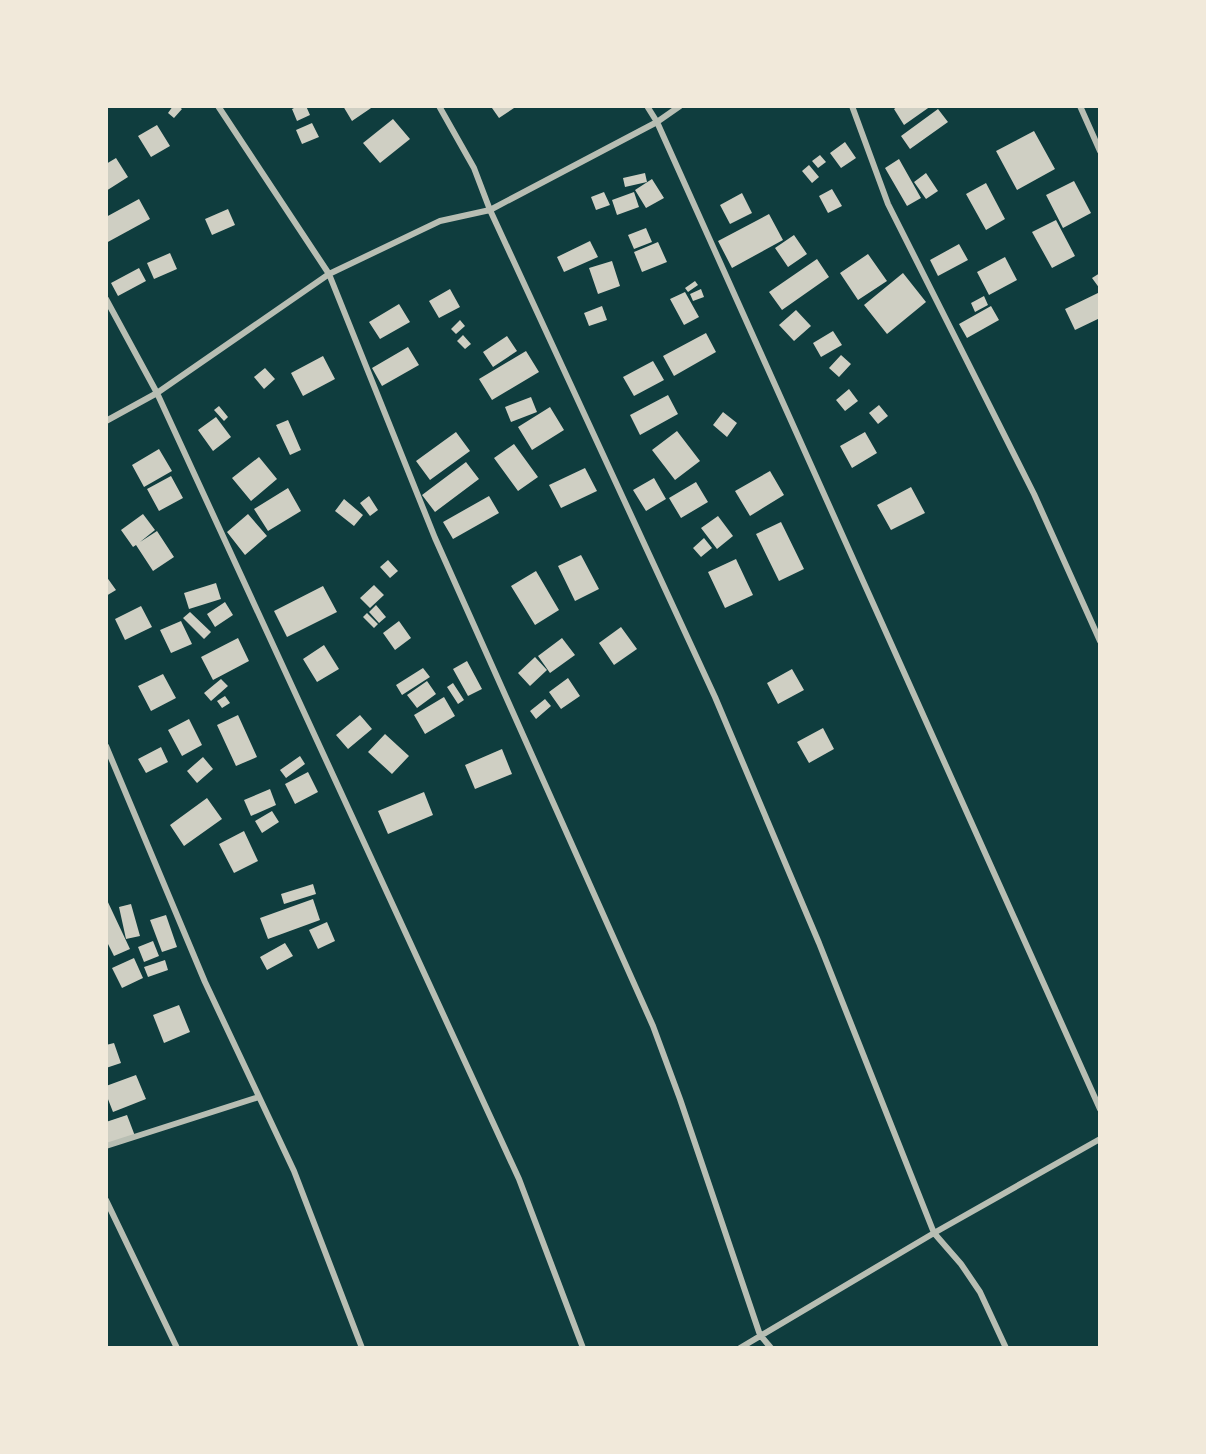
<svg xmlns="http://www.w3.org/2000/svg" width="1206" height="1454" viewBox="0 0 1206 1454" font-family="Barlow,sans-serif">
<rect width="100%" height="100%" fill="#0f3d3e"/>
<!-- building -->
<path fill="#cfcfc3" d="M 173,106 L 178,106 L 182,109 L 174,118 L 168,113 Z
M 298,106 L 306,106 L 310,115 L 297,121 L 292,109 Z
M 343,106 L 374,106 L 352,121 Z
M 494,106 L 517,106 L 499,118 L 492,108 Z
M 898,106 L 931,106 L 904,125 L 894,109 Z
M 938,109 L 948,122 L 910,149 L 901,136 Z
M 393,119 L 410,139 L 380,163 L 363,143 Z
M 312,123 L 319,137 L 302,144 L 296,130 Z
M 157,125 L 170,146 L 151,157 L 138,136 Z
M 1034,131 L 1055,169 L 1017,190 L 996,151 Z
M 845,142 L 856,158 L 841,168 L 830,153 Z
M 820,155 L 826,162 L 818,168 L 812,161 Z
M 116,158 L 128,177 L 106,191 L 106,164 Z
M 899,159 L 921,198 L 907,206 L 885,168 Z
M 809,165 L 819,177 L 812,183 L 802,171 Z
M 645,173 L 647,182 L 625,187 L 623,178 Z
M 926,173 L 938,191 L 926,199 L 914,182 Z
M 652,179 L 664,198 L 646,208 L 635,190 Z
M 1074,181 L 1091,213 L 1063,228 L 1046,195 Z
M 986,183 L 1005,219 L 986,230 L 966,194 Z
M 832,189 L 842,206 L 828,213 L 819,196 Z
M 604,192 L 610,205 L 596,210 L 591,197 Z
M 634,192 L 639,207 L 617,215 L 612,200 Z
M 742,193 L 752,213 L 730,224 L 720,205 Z
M 139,199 L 150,219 L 106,243 L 106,217 Z
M 228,209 L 235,225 L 212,235 L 205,219 Z
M 769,214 L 783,240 L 732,268 L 718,241 Z
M 1056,220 L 1075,256 L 1052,268 L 1032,232 Z
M 646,228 L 652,242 L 634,249 L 628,235 Z
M 794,235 L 807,254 L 788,267 L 775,248 Z
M 590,241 L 598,257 L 564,272 L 557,257 Z
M 658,242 L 667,262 L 642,272 L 634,252 Z
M 959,244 L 968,260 L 938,276 L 930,260 Z
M 170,253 L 177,269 L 154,279 L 147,263 Z
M 868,254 L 887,281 L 858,300 L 840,273 Z
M 1005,257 L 1017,280 L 989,295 L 977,272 Z
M 817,259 L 829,277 L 782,310 L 769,292 Z
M 612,261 L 620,286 L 598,294 L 589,268 Z
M 139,268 L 146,281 L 118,296 L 111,283 Z
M 903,273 L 926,302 L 887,334 L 864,305 Z
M 1100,273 L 1100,289 L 1092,278 Z
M 695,281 L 698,285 L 688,292 L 685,288 Z
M 450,289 L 460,307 L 439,318 L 429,301 Z
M 701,289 L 704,297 L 693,301 L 690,294 Z
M 685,292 L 699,317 L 684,325 L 670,299 Z
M 1100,292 L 1100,318 L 1075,330 L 1065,309 Z
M 984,296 L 988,305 L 975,312 L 971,303 Z
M 399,304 L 410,322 L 380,339 L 369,322 Z
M 602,306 L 607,320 L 589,326 L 584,313 Z
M 991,306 L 999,320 L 967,338 L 959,324 Z
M 796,310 L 811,326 L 794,341 L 779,325 Z
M 460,320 L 465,326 L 456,334 L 451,329 Z
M 833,331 L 842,345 L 821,357 L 813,343 Z
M 706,333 L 716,352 L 674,376 L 663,356 Z
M 463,335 L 471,344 L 465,349 L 457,341 Z
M 507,336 L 517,351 L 493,367 L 483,352 Z
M 408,347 L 419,365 L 382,386 L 372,368 Z
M 526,351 L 539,372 L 492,400 L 479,379 Z
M 841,355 L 851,364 L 839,377 L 829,368 Z
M 323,356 L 335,379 L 303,396 L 291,373 Z
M 653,361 L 664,380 L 634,396 L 623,377 Z
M 265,368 L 275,379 L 264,389 L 254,377 Z
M 849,389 L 858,401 L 845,411 L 836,400 Z
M 668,395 L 678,414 L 640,435 L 630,415 Z
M 531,397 L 537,412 L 511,422 L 505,407 Z
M 879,405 L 888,416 L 878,424 L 869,413 Z
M 219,406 L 228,417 L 224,421 L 214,410 Z
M 550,407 L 564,430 L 532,450 L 518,427 Z
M 723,412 L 737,423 L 727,437 L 713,425 Z
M 216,417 L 231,437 L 213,451 L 198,430 Z
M 288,420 L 301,450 L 290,455 L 276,425 Z
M 677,431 L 700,461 L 675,480 L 652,450 Z
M 456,432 L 470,451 L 430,480 L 416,461 Z
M 865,432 L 877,453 L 852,468 L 840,446 Z
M 514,444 L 538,477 L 518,491 L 494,458 Z
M 159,449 L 172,471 L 144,487 L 132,465 Z
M 259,457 L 277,479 L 251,501 L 232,478 Z
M 466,462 L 479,479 L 435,512 L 422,495 Z
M 585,468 L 597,491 L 561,508 L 549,485 Z
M 770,471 L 784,495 L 750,516 L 735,491 Z
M 171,476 L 183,498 L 159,511 L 147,489 Z
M 654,478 L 666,499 L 646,511 L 633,490 Z
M 696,482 L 708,502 L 681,518 L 669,498 Z
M 911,487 L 925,513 L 891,530 L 877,505 Z
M 288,488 L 301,511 L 268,531 L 254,509 Z
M 369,496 L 378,510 L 370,516 L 360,503 Z
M 489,496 L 499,513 L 453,539 L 443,522 Z
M 344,499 L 363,515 L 354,526 L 335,511 Z
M 143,514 L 155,530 L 140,542 L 157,531 L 174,557 L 153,571 L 136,545 L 133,547 L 121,530 Z
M 248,514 L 267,536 L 245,555 L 227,532 Z
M 718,516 L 733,536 L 717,549 L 701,528 Z
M 781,522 L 804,569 L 779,581 L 756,534 Z
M 704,538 L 712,548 L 701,557 L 693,548 Z
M 581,555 L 599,589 L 575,601 L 558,566 Z
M 736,559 L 753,595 L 725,608 L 708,572 Z
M 388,560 L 398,571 L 390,578 L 380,567 Z
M 536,571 L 559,610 L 535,625 L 511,586 Z
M 106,576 L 116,590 L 106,596 Z
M 216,583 L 221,599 L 189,609 L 184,593 Z
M 374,585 L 384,595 L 370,608 L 360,598 Z
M 323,586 L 337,612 L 287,637 L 274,611 Z
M 225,602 L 233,615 L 215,627 L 207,614 Z
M 376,605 L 386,617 L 379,623 L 369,612 Z
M 141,606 L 152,627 L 125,640 L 115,619 Z
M 190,612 L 211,632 L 204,639 L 183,618 Z
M 367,613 L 378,624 L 374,628 L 363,617 Z
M 181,621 L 192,644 L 171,653 L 160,630 Z
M 399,621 L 411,638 L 395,650 L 383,633 Z
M 621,627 L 637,649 L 614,665 L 599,643 Z
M 238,638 L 249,661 L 213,680 L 201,657 Z
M 562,638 L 575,655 L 550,673 L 538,656 Z
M 324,645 L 339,669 L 317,682 L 303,659 Z
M 535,657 L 547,670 L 530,686 L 518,673 Z
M 467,661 L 482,689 L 468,696 L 453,669 Z
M 423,668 L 430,677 L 402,695 L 396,685 Z
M 792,669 L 804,690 L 778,704 L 767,683 Z
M 163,674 L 176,698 L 151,711 L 138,686 Z
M 568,678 L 580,696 L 561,709 L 549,692 Z
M 221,679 L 228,686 L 211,701 L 204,693 Z
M 427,681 L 436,694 L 417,708 L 407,695 Z
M 453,683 L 464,700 L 458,704 L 447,687 Z
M 225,696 L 230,703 L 222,708 L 217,701 Z
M 444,697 L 455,716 L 425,734 L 414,715 Z
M 545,699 L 551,706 L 536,719 L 530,711 Z
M 238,715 L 257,757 L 236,766 L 217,725 Z
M 360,715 L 372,729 L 348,749 L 336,735 Z
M 189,719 L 202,745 L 182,756 L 168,730 Z
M 823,728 L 834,749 L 809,763 L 797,742 Z
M 385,734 L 409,756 L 392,774 L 368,752 Z
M 161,747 L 168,762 L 146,773 L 138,759 Z
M 502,749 L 512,774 L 475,789 L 465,765 Z
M 300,756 L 305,764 L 286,778 L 280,770 Z
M 203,757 L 213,769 L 197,783 L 187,771 Z
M 308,772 L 318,792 L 295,804 L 285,784 Z
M 270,789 L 276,805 L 251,816 L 244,800 Z
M 424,792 L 433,815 L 388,834 L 378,811 Z
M 207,798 L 222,819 L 184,846 L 170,825 Z
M 272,811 L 279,822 L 262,833 L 255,821 Z
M 244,831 L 258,861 L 234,873 L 219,844 Z
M 313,884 L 316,894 L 284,904 L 281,894 Z
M 106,898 L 130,949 L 114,956 L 106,940 Z
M 313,899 L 320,920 L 268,939 L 260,918 Z
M 131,904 L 140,936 L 126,939 L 119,907 Z
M 166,915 L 177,947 L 162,952 L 150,920 Z
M 327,922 L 335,941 L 318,949 L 309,930 Z
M 153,941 L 159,956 L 144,962 L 138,947 Z
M 285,943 L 293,956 L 267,970 L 260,957 Z
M 134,958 L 143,978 L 122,988 L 112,968 Z
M 165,960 L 168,970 L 148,977 L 144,967 Z
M 179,1005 L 190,1032 L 164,1043 L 153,1015 Z
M 114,1043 L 121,1063 L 106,1068 L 106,1045 Z
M 136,1075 L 146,1099 L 113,1112 L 106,1094 L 106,1086 Z
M 127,1115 L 135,1136 L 106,1147 L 106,1122 Z"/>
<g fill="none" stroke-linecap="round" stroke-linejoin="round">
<!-- minor -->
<path stroke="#b8beb3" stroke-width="6" d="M 218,106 L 329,274 L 435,538 L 653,1026 L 680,1099 L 760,1335 L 771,1348
M 439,106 L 474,168 L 490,210 L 715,697 L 819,943 L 934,1233 L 961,1264 L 980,1292 L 1006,1348
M 647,106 L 657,122 L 1100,1109
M 852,106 L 888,204 L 1034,494 L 1100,641
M 1080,106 L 1100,151
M 106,299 L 157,393 L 519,1179 L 583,1348
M 106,421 L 157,393 L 329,274 L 440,221 L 490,210 L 657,122 L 680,106
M 106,746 L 205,982 L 294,1171 L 362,1348
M 106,1146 L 259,1097
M 106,1200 L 177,1348
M 740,1348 L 934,1233 L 1100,1139"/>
</g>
<!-- border -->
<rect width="1206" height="1454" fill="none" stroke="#f1e9da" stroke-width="216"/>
</svg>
